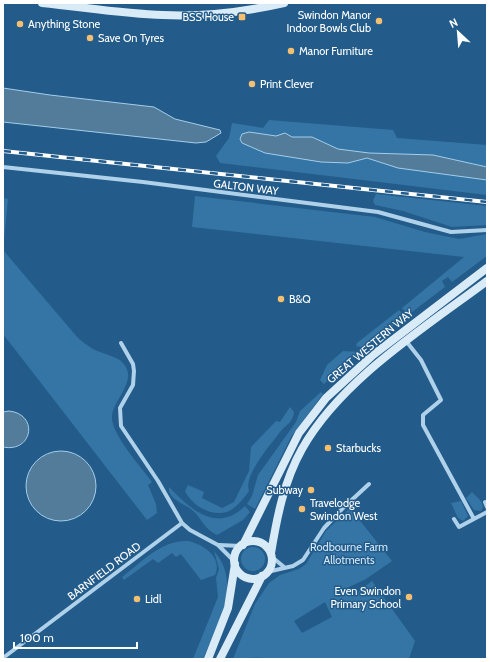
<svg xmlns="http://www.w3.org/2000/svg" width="490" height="662" viewBox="0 0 490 662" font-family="Cabin,sans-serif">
<rect width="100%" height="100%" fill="#235c8a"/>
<!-- green -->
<path fill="#3475a5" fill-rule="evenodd" d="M 269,120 L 393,130 L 397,138 L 487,145 L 487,195 L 220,163 L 216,156 L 229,138 L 232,123 L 263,128 Z
M 376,194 L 487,206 L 487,225 L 452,227 L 403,211 L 375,205 L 373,201 Z
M 195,196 L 375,217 L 425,232 L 459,239 L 487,234 L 487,256 L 452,282 L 448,277 L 442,281 L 445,287 L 408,315 L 402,308 L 464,257 L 192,227 Z
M 3,198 L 8,199 L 3,250 L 78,338 C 83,342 88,346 93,349 C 102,354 117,356 123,363 C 139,381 112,400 112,417 C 111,434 141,467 152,482 L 148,485 L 156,504 L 157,513 L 147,520 L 3,334 Z
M 399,310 L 404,317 L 365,348 L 356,346 L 357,343 Z
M 343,351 L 359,352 L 324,384 L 320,380 L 327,365 Z
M 321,392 L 323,394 L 291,437 L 255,509 L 247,504 L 252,496 L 258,475 L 296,422 L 300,411 Z
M 290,407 L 294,412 C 293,422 286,425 280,432 C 271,444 243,476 249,491 C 244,498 237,507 229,511 C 213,518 192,506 185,491 L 188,485 L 204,492 L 202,498 L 222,508 L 234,502 L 249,471 L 251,447 L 276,421 L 280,422 Z
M 169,487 C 190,509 217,534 245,506 L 250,512 L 243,520 L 217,535 C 202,527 202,518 192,510 C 185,504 167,499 169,487 Z
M 472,492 L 481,501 L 483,507 L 481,511 L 474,510 L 466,498 Z
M 461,501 L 468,516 L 463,521 L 458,518 L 451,503 Z
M 350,508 L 392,561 L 366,579 L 347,588 L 353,596 L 372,581 L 415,641 L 409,659 L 266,659 C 260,656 241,659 233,659 L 255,604 L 269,583 L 280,575 L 299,569 L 306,564 L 326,531 ZM 325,602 L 332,617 L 302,633 L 294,621 Z
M 188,541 C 203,544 223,557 215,575 L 201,580 L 181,554 L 176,557 L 172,553 L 158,563 L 153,559 L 124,580 L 122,577 C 142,562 161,540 188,541 Z
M241 559a12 12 0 1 1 24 0a12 12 0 1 1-24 0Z
M 214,551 C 243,584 217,626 203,659 L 193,659 L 218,597 L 216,578 L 219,569 Z"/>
<!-- water -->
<path fill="#537c9b" stroke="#a3cdeb" d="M 3,88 L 50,95 L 154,107 L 175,119 L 220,130 L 221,133 L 206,142 L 196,143 L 3,122 Z
M 249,132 L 276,136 L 285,133 L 292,137 L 312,137 L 338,149 L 369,153 L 433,155 L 487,167 L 487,180 L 398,168 L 367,158 L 348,163 L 321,162 L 265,153 L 242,143 L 240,139 L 242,134 Z
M 9,411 C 39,414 33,453 3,447 L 3,412 Z
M26 486a35 35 0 1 1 70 0a35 35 0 1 1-70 0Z"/>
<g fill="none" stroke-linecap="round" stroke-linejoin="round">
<!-- street -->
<path stroke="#afd1ea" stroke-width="4" d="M 3,167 L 143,182 L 378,212 L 451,232 L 487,230
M 406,341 L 421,360 L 441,400 L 423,415 L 423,425 L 474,519
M 121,343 L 133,364 L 134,371 L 133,385 L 120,408 L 121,426 L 158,481 L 182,523
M 485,502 L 487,507
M 454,519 L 459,527 L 487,512
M 219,545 L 241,546
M 272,557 L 284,567
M 267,572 L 293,566 L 303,560 L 324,528 L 342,509 L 369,484
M 3,658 L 182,523 L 190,530 L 218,545 L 235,562"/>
<!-- secondary -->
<path stroke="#daebf8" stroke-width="8" d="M 42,3 C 83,7 123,14 163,15 C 204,17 244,12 284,3
M234 560a19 19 0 1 1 38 0a19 19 0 1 1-38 0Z
M 243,545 L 299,433 L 326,398 L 373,355 L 487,268
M 271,553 C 277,517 284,481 302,449 C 341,380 424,328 487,281
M 208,659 L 228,608 L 235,564
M 220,659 L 262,576"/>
<defs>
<path id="rail" d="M 3,151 L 487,202"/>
</defs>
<!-- rail casing -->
<use href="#rail" stroke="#fff" stroke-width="4"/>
<!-- rail -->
<use href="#rail" stroke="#235c8a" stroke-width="2.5" stroke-dasharray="8" stroke-linecap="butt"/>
</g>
<!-- markers -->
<g fill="#f5bf72" stroke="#235c8a" stroke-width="1.5">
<rect x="238" y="13" width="8" height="8" rx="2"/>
<circle cx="379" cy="21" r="4"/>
<circle cx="20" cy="24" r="4"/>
<circle cx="90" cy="38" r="4"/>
<circle cx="291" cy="51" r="4"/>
<circle cx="252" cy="84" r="4"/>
<circle cx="281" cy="299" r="4"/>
<circle cx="328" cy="448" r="4"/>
<circle cx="311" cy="490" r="4"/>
<circle cx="302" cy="509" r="4"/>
<circle cx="409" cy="597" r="4"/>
<circle cx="137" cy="599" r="4"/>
</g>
<g text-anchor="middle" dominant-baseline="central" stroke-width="3" stroke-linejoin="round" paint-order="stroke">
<!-- poi labels -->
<g font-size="11" fill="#fff" stroke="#235c8a" text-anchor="start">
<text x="371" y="15" text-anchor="end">Swindon Manor<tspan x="371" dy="13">Indoor Bowls Club</tspan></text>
<text x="234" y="17" text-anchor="end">BSS House</text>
<text x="28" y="24">Anything Stone</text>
<text x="98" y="38">Save On Tyres</text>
<text x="299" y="51">Manor Furniture</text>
<text x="260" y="84">Print Clever</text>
<text x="289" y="299">B&amp;Q</text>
<text x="336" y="448">Starbucks</text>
<text x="303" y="490" text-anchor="end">Subway</text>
<text x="310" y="503">Travelodge<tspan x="310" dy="13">Swindon West</tspan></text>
<text x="401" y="591" text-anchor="end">Even Swindon<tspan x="401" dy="13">Primary School</tspan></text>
<text x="145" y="599">Lidl</text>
</g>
<!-- street labels -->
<g font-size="11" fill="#fff" stroke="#235c8a">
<text transform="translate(246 187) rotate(7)">GALTON WAY</text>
<text transform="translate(370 346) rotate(-40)">GREAT WESTERN WAY</text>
<text transform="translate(104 571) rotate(-37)">BARNFIELD ROAD</text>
</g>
<!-- park labels -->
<g font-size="11" fill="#d4e8f8" stroke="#235c8a">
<text x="349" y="547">Rodbourne Farm<tspan x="349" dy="13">Allotments</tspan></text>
</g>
</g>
<!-- border -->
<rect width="490" height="662" fill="none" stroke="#ffffff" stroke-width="8"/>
<!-- north arrow -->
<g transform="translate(458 32) rotate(334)" stroke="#235c8a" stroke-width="3" paint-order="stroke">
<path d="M0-3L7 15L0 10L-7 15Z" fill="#ffffff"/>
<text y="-6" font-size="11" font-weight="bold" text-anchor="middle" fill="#ffffff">N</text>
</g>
<!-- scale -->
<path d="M14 642v6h123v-6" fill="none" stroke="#ffffff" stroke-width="2"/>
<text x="20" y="642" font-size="12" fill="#ffffff" stroke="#235c8a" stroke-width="3" paint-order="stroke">100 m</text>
</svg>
